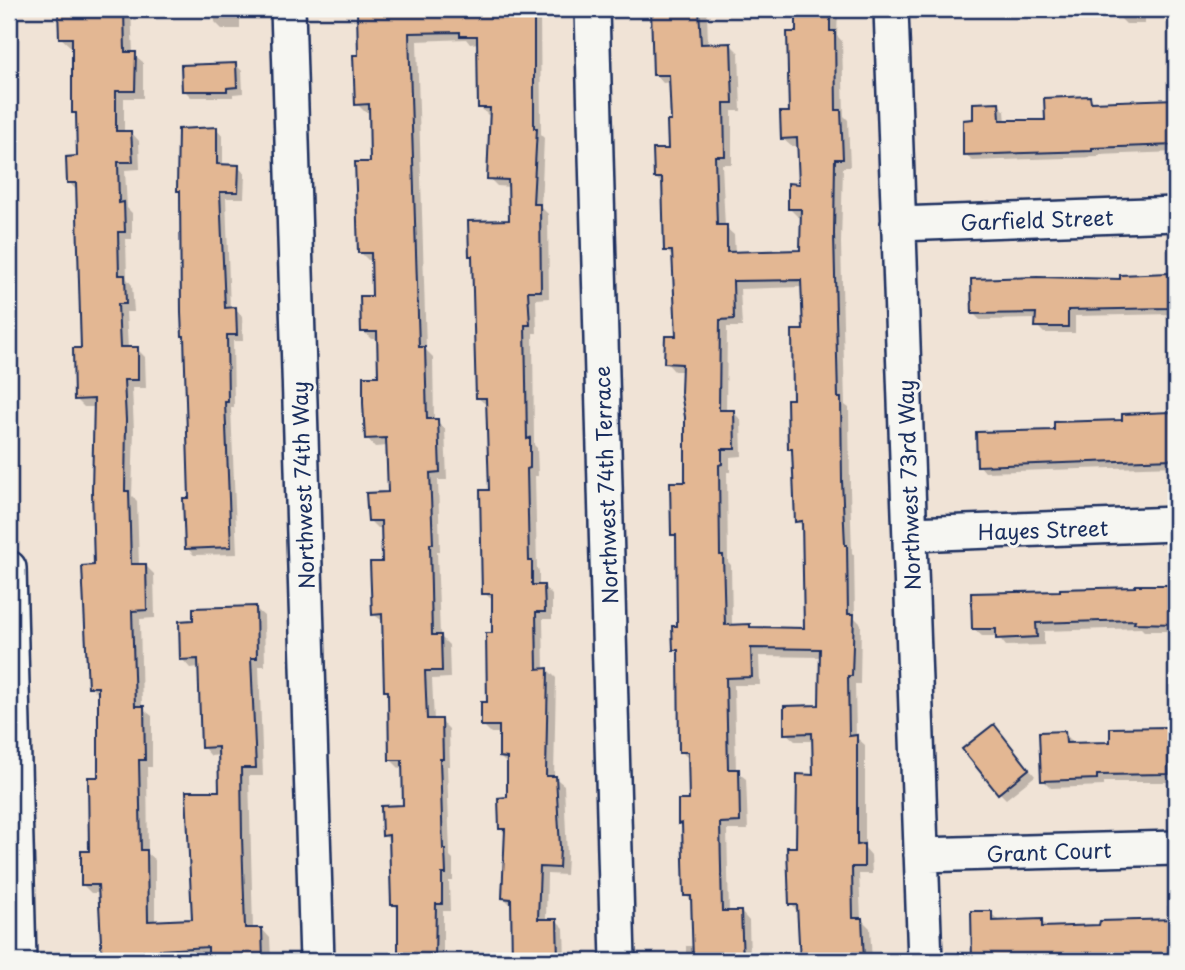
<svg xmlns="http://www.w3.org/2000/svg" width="1185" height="970" viewBox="0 0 1185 970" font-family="'Playpen Sans',sans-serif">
<rect width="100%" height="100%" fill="#f0e3d6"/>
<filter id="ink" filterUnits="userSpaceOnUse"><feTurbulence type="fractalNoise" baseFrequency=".0143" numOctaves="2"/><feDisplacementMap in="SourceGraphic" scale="14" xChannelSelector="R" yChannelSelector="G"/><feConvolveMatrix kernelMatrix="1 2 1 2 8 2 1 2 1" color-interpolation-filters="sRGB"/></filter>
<g filter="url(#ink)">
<!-- shadow -->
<path fill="#0003" fill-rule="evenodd" d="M 58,9 L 131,9 L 133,54 L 143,62 L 143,98 L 124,98 L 124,133 L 131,132 L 139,141 L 140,169 L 125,170 L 127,208 L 132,213 L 132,239 L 126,239 L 127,279 L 132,285 L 134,312 L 126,312 L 128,349 L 137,349 L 145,357 L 146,388 L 132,388 L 134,430 L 132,496 L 137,501 L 139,566 L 145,565 L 154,574 L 155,618 L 140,619 L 142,708 L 152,716 L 152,767 L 147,767 L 148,854 L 155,860 L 155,922 L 194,921 L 221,792 L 220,755 L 211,756 L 203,747 L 200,667 L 190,668 L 182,659 L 255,608 L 264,616 L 265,666 L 259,666 L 263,776 L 249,776 L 253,929 L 262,929 L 270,938 L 271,961 L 210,961 L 209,956 L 151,959 L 151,961 L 103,961 L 100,893 L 91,893 L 82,884 L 91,853 L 100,778 L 100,695 L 89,686 L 96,567 L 96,407 L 84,407 L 76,399 L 83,350 L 77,191 L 69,182 L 79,158 L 78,117 L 74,112 L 74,46 L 70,46 L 61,38 L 60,11 Z
M 177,9 L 240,9 L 240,29 L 222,29 L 215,22 L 215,11 L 180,12 Z
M 367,9 L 540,9 L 541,135 L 544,138 L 541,207 L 548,214 L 549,298 L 536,299 L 537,333 L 533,333 L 534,445 L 537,448 L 538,476 L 535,476 L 537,569 L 539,571 L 539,587 L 544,587 L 552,595 L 552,619 L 543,619 L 544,670 L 548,670 L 556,678 L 554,777 L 564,785 L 567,857 L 566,875 L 547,874 L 546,920 L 556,920 L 564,928 L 565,961 L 514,961 L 513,907 L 504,898 L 507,835 L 500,828 L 509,799 L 508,765 L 500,757 L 501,733 L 491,733 L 483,725 L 489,704 L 494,601 L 484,593 L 490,492 L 488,406 L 478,398 L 473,259 L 470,256 L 511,222 L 510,187 L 497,186 L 489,178 L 492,115 L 488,115 L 480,107 L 479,43 L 470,44 L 466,39 L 417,41 L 426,350 L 433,357 L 434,421 L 437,421 L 445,429 L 447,480 L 438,480 L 440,551 L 437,551 L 440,636 L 449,645 L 450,678 L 432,679 L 434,721 L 441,721 L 449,729 L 450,766 L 447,766 L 450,856 L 453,859 L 453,881 L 449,881 L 450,911 L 443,911 L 443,961 L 399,961 L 400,911 L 393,904 L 391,842 L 384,835 L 405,807 L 404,768 L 399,768 L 391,760 L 390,695 L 386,690 L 384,622 L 373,614 L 384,564 L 383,528 L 377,528 L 369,520 L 389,494 L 388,446 L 375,447 L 367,438 L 380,377 L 379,339 L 371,339 L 363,331 L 374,297 L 373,260 L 368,260 L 360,252 L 372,163 L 371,112 L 365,112 L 357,104 Z
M 651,9 L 729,9 L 729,11 L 707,11 L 708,46 L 731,45 L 739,53 L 741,111 L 732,111 L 732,164 L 722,164 L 725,227 L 734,235 L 735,254 L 802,252 L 803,217 L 798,217 L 789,208 L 801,185 L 799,146 L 791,146 L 782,138 L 791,113 L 798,9 L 838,9 L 837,36 L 842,41 L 844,116 L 848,120 L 850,167 L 843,167 L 841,243 L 845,405 L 849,408 L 850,490 L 852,553 L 854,555 L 855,618 L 861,624 L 860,684 L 855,684 L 856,737 L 865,745 L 865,848 L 871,855 L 872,874 L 859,874 L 861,919 L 870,928 L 872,961 L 802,961 L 799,913 L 791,904 L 798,848 L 814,776 L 814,741 L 795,741 L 786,733 L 820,706 L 822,657 L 759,656 L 760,685 L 734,685 L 736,771 L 746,779 L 748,830 L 727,830 L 729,913 L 741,912 L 749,921 L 750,961 L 686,961 L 686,946 L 694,946 L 693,903 L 686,895 L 684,826 L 680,823 L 691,802 L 690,760 L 681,751 L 679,654 L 675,649 L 679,628 L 677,538 L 673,534 L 686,484 L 686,417 L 683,371 L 674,371 L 666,362 L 678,338 L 674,258 L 666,250 L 664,186 L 655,177 L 669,150 L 673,123 L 671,82 L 663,83 L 655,74 ZM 803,287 L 804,332 L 790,449 L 794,453 L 797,521 L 804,527 L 805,630 L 753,629 L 750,626 L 732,626 L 731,565 L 728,562 L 727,472 L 730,472 L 730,457 L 742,456 L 741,420 L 733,412 L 726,412 L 727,327 L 742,327 L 740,289 Z
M 971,9 L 1145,9 L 1145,24 L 1126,24 L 1119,17 L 1119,10 L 1010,12 L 1010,15 L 978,15 Z
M 236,65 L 242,71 L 243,93 L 233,94 L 233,97 L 191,97 L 184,90 Z
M 1176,94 L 1176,152 L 1098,155 L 1098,157 L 972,161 L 965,154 L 975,121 L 998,104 L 1005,111 L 1006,122 L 1047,122 L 1090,98 L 1095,103 L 1176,101 Z
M 217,129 L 223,136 L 223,166 L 238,167 L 245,174 L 244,198 L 226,198 L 230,309 L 236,309 L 242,316 L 243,341 L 233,341 L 234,408 L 231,408 L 237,554 L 194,555 L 187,548 L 191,500 L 182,193 L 179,190 Z
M 1121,276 L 1176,277 L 1176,314 L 1075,316 L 1075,333 L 1044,333 L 1037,326 L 1037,319 L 980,320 L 973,313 L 1121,281 Z
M 1170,414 L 1176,420 L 1176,466 L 985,472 L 979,465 L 1056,432 Z
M 1137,586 L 1176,586 L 1176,631 L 1144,631 L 1141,628 L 1044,631 L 1044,645 L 1006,646 L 998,636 L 982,636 L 973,628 L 1137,589 Z
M 1176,729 L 1176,782 L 1104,782 L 1104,786 L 1051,788 L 1043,780 L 1064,733 L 1072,741 L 1072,745 L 1112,743 L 1112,730 Z
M 1000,733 L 1035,776 L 1006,799 L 999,792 Z
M 1167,906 L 1176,906 L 1176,961 L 976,961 L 974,959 L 991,913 L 1000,922 L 1041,921 L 1049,928 L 1167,921 Z"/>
<!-- building -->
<path fill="#e3b793" stroke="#1b2f5e" stroke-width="2" fill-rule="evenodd" d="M 58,9 L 124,9 L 125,52 L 136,52 L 135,91 L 116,91 L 116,131 L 131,131 L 133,162 L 118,162 L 119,203 L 124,202 L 125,232 L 118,232 L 119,275 L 125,275 L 126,304 L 118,304 L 120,347 L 138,347 L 138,380 L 124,380 L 126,420 L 125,491 L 129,491 L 131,564 L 146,564 L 147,610 L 132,611 L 135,706 L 144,706 L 145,760 L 139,760 L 141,850 L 147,850 L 148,921 L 192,919 L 186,791 L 219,791 L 218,747 L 201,748 L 198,659 L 180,660 L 179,621 L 193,620 L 193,608 L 256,606 L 257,658 L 251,658 L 256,768 L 241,768 L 242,837 L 245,928 L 262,928 L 263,961 L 208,961 L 208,947 L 144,951 L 144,961 L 102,961 L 98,885 L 81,885 L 81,851 L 89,851 L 88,777 L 98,777 L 98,687 L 88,687 L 82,566 L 94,565 L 92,491 L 94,399 L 74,400 L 73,348 L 81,348 L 76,183 L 67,183 L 66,157 L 77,156 L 76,113 L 72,113 L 72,38 L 59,38 Z
M 365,9 L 534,9 L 534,128 L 537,128 L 533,204 L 540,204 L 541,291 L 528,291 L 530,325 L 525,325 L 527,439 L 530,438 L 530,468 L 527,469 L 529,561 L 532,561 L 532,585 L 544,585 L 545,612 L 536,612 L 537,669 L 548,668 L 546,776 L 556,776 L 560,848 L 559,868 L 540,867 L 538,919 L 557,919 L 558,961 L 512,961 L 511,899 L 502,898 L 505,829 L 499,829 L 498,798 L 507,797 L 507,758 L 499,757 L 499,726 L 481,726 L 481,702 L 487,702 L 486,633 L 492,633 L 492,594 L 482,594 L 480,490 L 489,490 L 486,398 L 476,398 L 472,256 L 469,256 L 468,221 L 509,220 L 508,180 L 487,179 L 490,108 L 478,108 L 477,36 L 460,36 L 460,32 L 409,33 L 419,347 L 425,347 L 427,419 L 438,419 L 440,472 L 430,473 L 433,544 L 430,544 L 432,635 L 441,635 L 442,671 L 425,671 L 427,719 L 442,719 L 443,759 L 440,759 L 443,849 L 445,849 L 446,874 L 442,874 L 442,904 L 436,904 L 435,961 L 398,961 L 398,905 L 391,905 L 389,835 L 382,836 L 381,806 L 403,805 L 402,760 L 389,760 L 388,691 L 384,691 L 382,614 L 372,615 L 370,562 L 382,562 L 381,521 L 368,521 L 366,493 L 388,492 L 386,438 L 365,439 L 363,403 L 363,376 L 378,376 L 377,332 L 361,332 L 360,296 L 372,296 L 371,253 L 358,253 L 356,189 L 355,162 L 370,162 L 369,104 L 355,105 L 353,55 L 358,55 L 357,10 Z
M 651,9 L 699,9 L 701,44 L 731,43 L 733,103 L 724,103 L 725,156 L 715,156 L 717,225 L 727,225 L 727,252 L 800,250 L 801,209 L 788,209 L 788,183 L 799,184 L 797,138 L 781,139 L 780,112 L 789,112 L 787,32 L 796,32 L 796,9 L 830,9 L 830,31 L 835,31 L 836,110 L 841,110 L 843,159 L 835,159 L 834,234 L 838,398 L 841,398 L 842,481 L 845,545 L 847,545 L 848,614 L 854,614 L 852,676 L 848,676 L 849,736 L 857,735 L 857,845 L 864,844 L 864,867 L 852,867 L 853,918 L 862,918 L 864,961 L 800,961 L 797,905 L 789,905 L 787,847 L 796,847 L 797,774 L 813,775 L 812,733 L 784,734 L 784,706 L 819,705 L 820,649 L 751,648 L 752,677 L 726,678 L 728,769 L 739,769 L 740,822 L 720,823 L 722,911 L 741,911 L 743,961 L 693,961 L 691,896 L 684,896 L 682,823 L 678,824 L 678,800 L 689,800 L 688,752 L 679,752 L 678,650 L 673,650 L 672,626 L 677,626 L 676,535 L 671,535 L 670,482 L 685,482 L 685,417 L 681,393 L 682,364 L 664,363 L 665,336 L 676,336 L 672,251 L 664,251 L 662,178 L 654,178 L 653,149 L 668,149 L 667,121 L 671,121 L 669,75 L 653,75 ZM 801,280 L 803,330 L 792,330 L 793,399 L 787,399 L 788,449 L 792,449 L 795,522 L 802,521 L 804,628 L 750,627 L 750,624 L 725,625 L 723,555 L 720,555 L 719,465 L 722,464 L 722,449 L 735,449 L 734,410 L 719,410 L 720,320 L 734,319 L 733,281 Z
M 236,63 L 237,87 L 227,88 L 227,91 L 182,91 L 181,65 Z
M 1090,96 L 1091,102 L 1176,99 L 1176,145 L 1092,148 L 1092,151 L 963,155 L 963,120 L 973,119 L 973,103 L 999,102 L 1000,120 L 1045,120 L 1044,98 Z
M 217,127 L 217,164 L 239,165 L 238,192 L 220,192 L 225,308 L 236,307 L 237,335 L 227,335 L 228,402 L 225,402 L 231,547 L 185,549 L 183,498 L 189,498 L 184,336 L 182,336 L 181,313 L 180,191 L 177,191 L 178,129 Z
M 1169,273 L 1170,308 L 1068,310 L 1068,327 L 1035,327 L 1036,313 L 972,314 L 971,279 L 1037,277 L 1120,279 L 1120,275 Z
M 1171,412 L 1173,459 L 977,466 L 976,432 L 1054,430 L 1054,422 L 1122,420 L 1122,414 Z
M 1135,585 L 1176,585 L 1176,624 L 1134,623 L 1135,620 L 1036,623 L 1037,637 L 996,639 L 996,629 L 972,629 L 971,593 L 1060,591 L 1060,589 L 1135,587 Z
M 994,724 L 1029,769 L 998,794 L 962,749 Z
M 1168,727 L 1169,774 L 1097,775 L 1097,779 L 1041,781 L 1039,732 L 1065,731 L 1066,743 L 1110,742 L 1110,728 Z
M 971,911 L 992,911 L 992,921 L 1042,919 L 1042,927 L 1099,925 L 1100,921 L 1176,919 L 1176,959 L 1175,961 L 1063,961 L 1063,957 L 972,960 Z"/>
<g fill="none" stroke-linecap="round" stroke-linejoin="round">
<defs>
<path id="minor" d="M 288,9 L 317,961
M 592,9 L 618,961
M 891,9 L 925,961
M 898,224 L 1176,214
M 911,534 L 1176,524
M 9,568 L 19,961
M 921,855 L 1176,848"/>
</defs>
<!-- minor casing -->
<use href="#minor" stroke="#1b2f5e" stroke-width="38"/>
<!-- minor -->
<use href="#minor" stroke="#f6f6f2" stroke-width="33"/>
</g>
</g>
<g text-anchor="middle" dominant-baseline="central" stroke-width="6" stroke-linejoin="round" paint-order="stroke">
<!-- street labels -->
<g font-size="21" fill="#1b2f5e" stroke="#f6f6f2">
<text transform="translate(1037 219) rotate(-2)">Garfield Street</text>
<text transform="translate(302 485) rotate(-92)">Northwest 74th Way</text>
<text transform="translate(605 485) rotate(-92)">Northwest 74th Terrace</text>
<text transform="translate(908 485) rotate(-92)">Northwest 73rd Way</text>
<text transform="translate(1043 529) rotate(-2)">Hayes Street</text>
<text transform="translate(1049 851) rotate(-2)">Grant Court</text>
</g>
</g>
<!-- margin -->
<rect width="1185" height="970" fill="none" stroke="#f6f6f2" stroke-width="35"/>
<rect x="18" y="18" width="1150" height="935" fill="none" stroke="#1b2f5e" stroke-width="2.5" filter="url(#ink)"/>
</svg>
